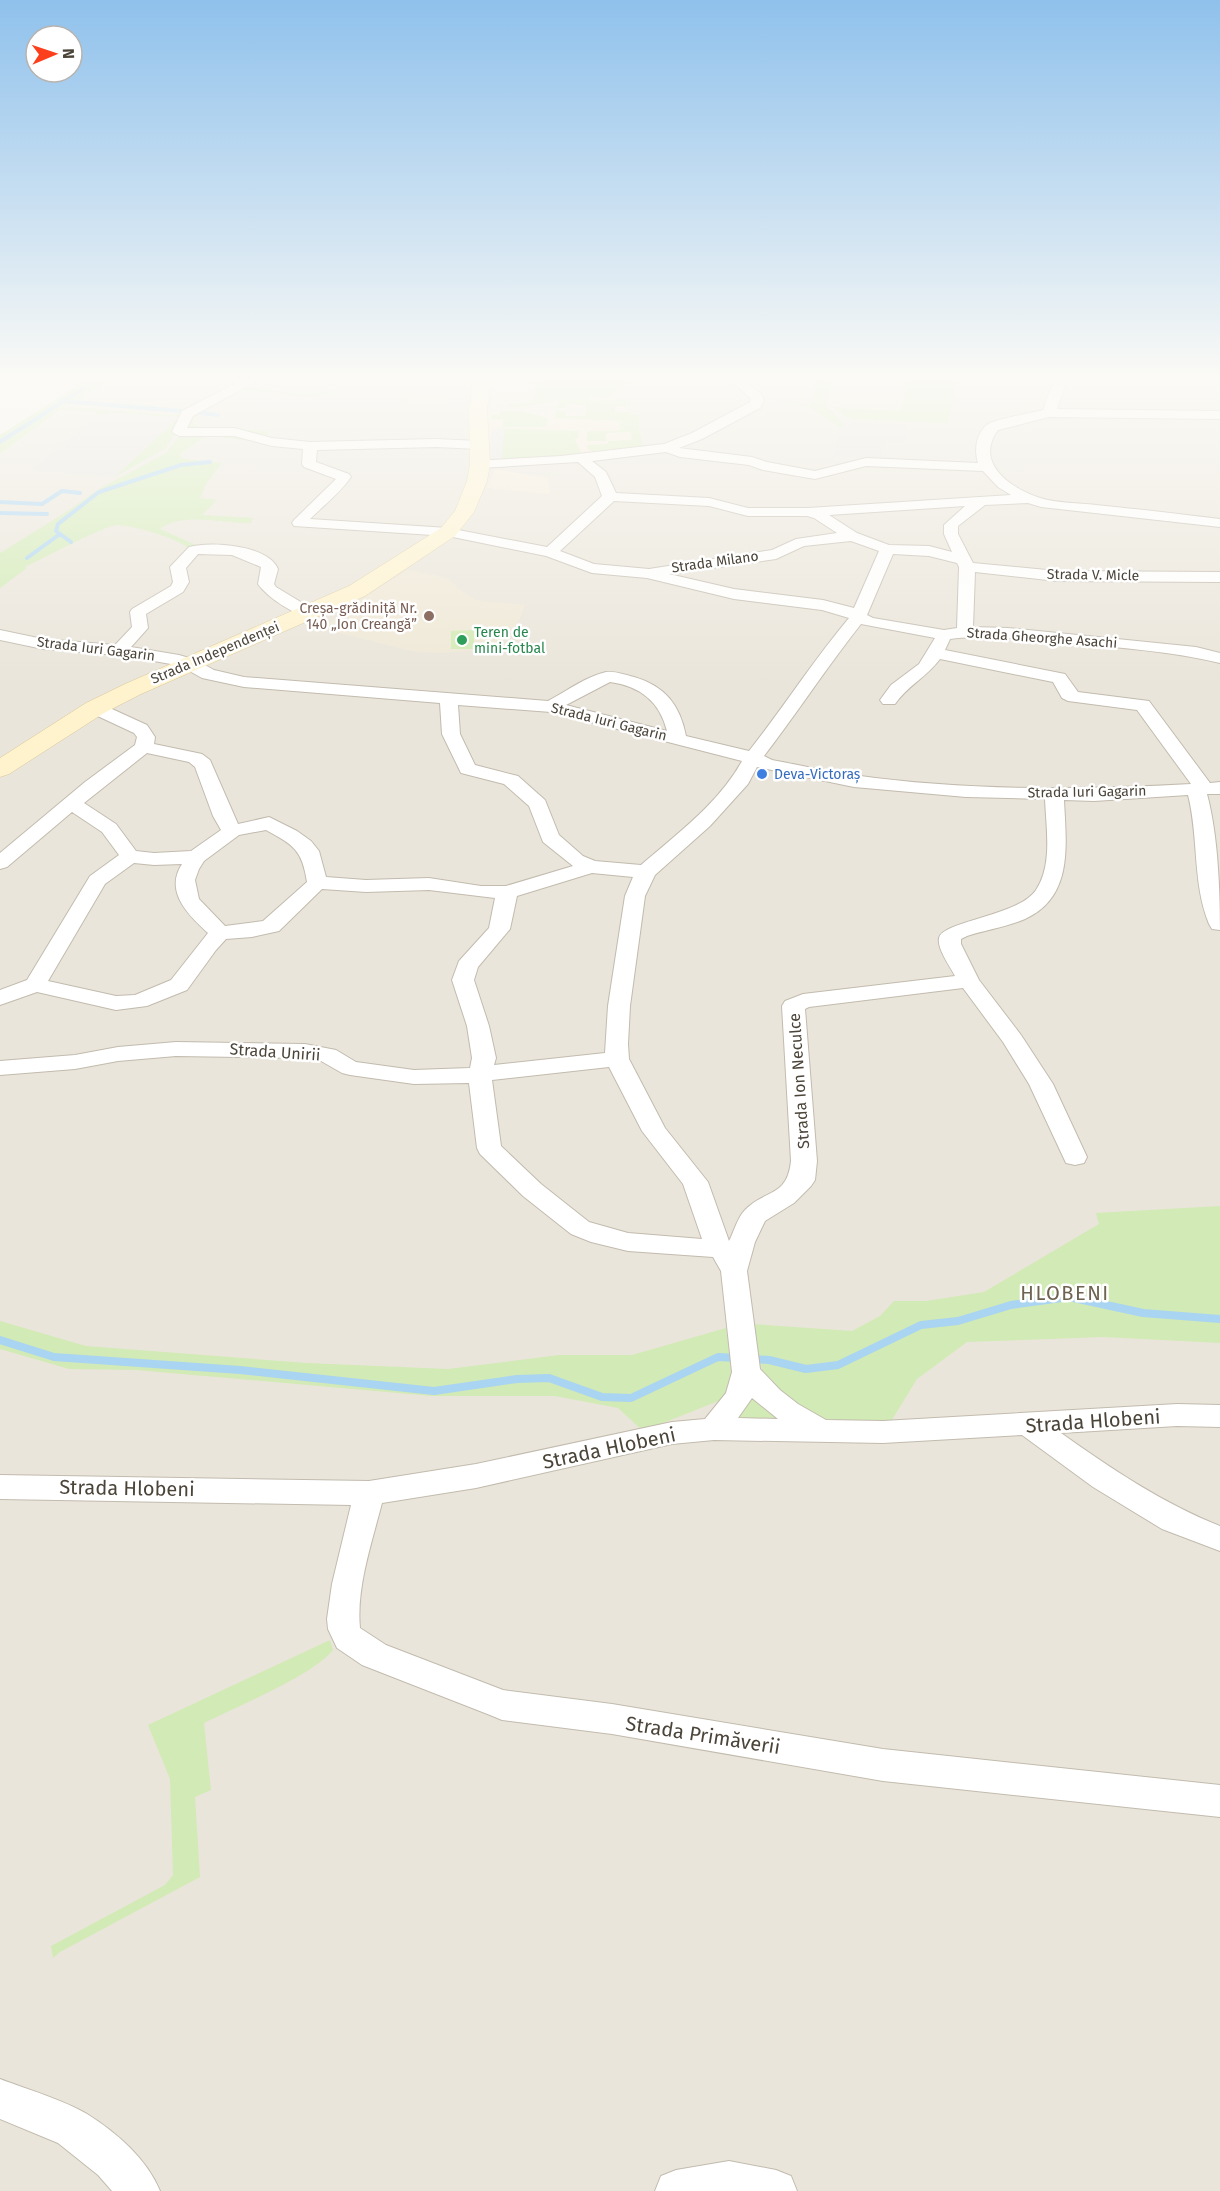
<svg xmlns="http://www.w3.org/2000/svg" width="1220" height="2191" viewBox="0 0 1220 2191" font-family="'Fira Sans',sans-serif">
<rect width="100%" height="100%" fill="#f6f3ec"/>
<!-- residential -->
<path fill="#eae5da" d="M 109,379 L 1220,379 L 1220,2191 L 0,2191 L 0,454 L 60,410 Z"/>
<!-- commercial -->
<path fill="#f7ead8" d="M 600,379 L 607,397 L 630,399 L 630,415 L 640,415 L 639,426 L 643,448 L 581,453 L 579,455 L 489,458 L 484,429 L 494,380 L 585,382 Z
M 449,393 L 449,406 L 407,407 L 409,396 Z
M 495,469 L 548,478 L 550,494 L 487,488 Z"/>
<!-- industrial -->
<path fill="#e6e2dd" d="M 111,413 L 180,418 L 115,477 L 32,470 L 97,415 Z
M 842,422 L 907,425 L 907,441 L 883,442 L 880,459 L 833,456 L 840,427 L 845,427 Z"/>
<!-- education -->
<path fill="#efe8d6" d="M 813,379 L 957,379 L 948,423 L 854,419 L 844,416 L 835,409 L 810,406 L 817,380 Z
M 409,569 L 448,578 L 460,590 L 476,600 L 525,605 L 518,623 L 494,648 L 442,653 L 412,651 L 320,628 L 351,608 L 350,606 Z"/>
<!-- green -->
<path fill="#d2eab5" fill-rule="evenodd" d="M 88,379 L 109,379 L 76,401 L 190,409 L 166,448 L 115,477 L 179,417 L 112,413 L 97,415 L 96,412 L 60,410 L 0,454 L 0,435 ZM 70,404 L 179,412 L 176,415 L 64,407 Z
M 500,379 L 636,379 L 606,398 L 589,397 L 589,401 L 630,399 L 630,406 L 615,406 L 615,411 L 630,412 L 630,415 L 640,415 L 639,426 L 643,448 L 592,451 L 588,449 L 587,445 L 608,444 L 608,441 L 632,440 L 631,432 L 606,433 L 606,441 L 587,441 L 587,431 L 619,431 L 621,421 L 555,418 L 556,411 L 566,411 L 565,416 L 585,416 L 586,405 L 568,404 L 566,408 L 557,408 L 559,400 L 522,407 L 508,407 L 509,403 L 532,403 L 537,383 Z
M 813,379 L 832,379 L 826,404 L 845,427 L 840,427 L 808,407 L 782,404 L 784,402 L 810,405 L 817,380 Z
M 908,379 L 957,379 L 948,423 L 854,419 L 844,416 L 833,407 L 900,411 Z
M 251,388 L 300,394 L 342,390 L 313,397 L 244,390 L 198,414 L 192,420 L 195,426 L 199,427 L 268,431 L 267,438 L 184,430 L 186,416 L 241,389 Z
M 501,411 L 522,411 L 548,418 L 546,427 L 502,427 L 504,419 L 491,419 L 492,415 L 499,415 Z
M 485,428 L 579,431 L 578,438 L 575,439 L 581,453 L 579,455 L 492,460 L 489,458 L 501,460 L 504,429 Z
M 232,433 L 304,448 L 305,454 L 298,448 L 206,435 L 179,455 L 184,459 L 222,463 L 206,484 L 200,498 L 217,500 L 202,515 L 253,518 L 251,523 C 225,524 182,511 160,529 L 196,545 L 187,547 C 173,537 135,526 117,525 C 106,525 40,560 25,567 L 27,568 L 0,588 L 0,553 L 63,514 L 99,489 L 166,453 L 180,435 Z
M 474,630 L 474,649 L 451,649 L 451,631 Z
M 1220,1206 L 1220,1343 L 1103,1337 L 967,1342 L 917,1379 L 890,1423 L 825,1420 L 787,1398 L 763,1374 L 752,1324 L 852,1331 L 880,1316 L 894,1301 L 926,1301 L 984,1292 L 1099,1224 L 1096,1213 Z
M 0,1321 L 86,1346 L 307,1363 L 448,1369 L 559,1355 L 632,1355 L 726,1328 L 733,1381 L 726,1398 L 643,1431 L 618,1408 L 555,1396 L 432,1396 L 136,1370 L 69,1369 L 0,1349 Z
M 749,1388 L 795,1426 L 728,1422 Z
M 330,1640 L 333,1650 C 312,1676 236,1707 204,1723 L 211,1790 L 195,1797 L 200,1877 L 60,1952 L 53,1958 L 51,1946 L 165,1885 L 173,1875 L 170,1779 L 148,1725 Z"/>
<!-- parking -->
<path fill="#e5e3e0" d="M 491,429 L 504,429 L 502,460 L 489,458 Z"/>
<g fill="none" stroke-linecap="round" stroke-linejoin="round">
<!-- stream-far1 -->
<path stroke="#a9d4f2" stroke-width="4" d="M 63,401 L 181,411
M 194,412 L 218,415
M 0,442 L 98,379
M 0,502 L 42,504 L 62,491 L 80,493
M 0,513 L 47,514
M 71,542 L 56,531 L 58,524 L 99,492 L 181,465 L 210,462
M 27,558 L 60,534"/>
<!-- stream -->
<path stroke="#a9d4f2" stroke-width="8" d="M 0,1340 L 54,1357 L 240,1370 L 434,1391 L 517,1379 L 549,1378 L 602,1397 L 631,1398 L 718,1357 L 737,1358
M 753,1359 L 769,1360 L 806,1369 L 838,1365 L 921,1325 L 958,1321 L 1011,1305 L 1069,1297 L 1143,1313 L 1220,1319"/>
<defs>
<path id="street" d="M 244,379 L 260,379 L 193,416 L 187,428 L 234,428 L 272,438 L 310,442 L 436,439 L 479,441 L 486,445 L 479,449 L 436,447 L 317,450 L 316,462 L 349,474 L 351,477 C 340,493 324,505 310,519 L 448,528 L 547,547 L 602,496 L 595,477 L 578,462 L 480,468 L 473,464 L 475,461 L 561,456 L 664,444 L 692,433 L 750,402 L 751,399 L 730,379 L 743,379 L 761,394 L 764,401 L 760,408 L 702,439 L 679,448 L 752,457 L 767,462 L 815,471 L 866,458 L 978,463 C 974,450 976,433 988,424 C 996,419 1032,413 1043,410 C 1052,386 1049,379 1077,379 L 1065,386 L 1057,409 L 1220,411 L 1220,419 L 1049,417 L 998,430 C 974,463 1010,488 1040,498 C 1057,503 1078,503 1096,505 C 1137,509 1179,514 1220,519 L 1220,527 L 1041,507 L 1028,503 L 985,505 L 958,526 L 958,534 L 973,563 L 1057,571 L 1220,572 L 1220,582 L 1057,581 L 975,572 L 973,627 L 1008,628 L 1196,647 L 1220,653 L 1220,663 C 1171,651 1120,648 1069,643 C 1030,640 989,634 950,639 L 945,650 L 1065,674 L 1078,692 L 1149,701 L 1210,783 L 1220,782 L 1220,794 L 1207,794 C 1218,835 1220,889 1220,930 L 1212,929 L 1209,924 C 1192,882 1199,838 1188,795 L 1094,801 L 1064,800 C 1066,844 1074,897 1025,919 C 1007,927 986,930 967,936 L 961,939 L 961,944 L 979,980 L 1021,1035 L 1053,1084 L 1087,1157 L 1084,1163 L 1075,1165 L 1066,1163 L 1029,1084 L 1003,1042 L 963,988 L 809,1007 L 805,1009 L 817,1161 L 815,1180 L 811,1186 L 794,1203 L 765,1221 L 755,1242 L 747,1271 L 760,1369 L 780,1390 L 798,1404 L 826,1420 L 883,1421 L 1177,1404 L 1220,1405 L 1220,1427 L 1177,1426 L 1061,1433 C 1112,1469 1162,1503 1220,1526 L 1220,1551 L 1162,1529 L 1093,1487 L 1022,1435 L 883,1443 L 714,1440 L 672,1444 L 476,1488 L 382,1503 C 372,1542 356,1588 360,1628 L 386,1645 L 503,1690 L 612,1704 L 883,1749 L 1220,1785 L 1220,1817 L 883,1781 L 612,1734 L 502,1720 L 490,1715 L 362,1665 L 337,1648 L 328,1629 L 327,1619 L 332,1584 L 351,1505 L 0,1499 L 0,1475 L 369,1481 L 476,1464 L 672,1422 L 705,1419 L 726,1393 L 732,1372 L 721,1271 L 713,1257 L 628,1251 L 591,1242 L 571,1234 L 523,1196 L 480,1154 L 477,1148 L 469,1083 L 414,1084 L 350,1075 L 342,1073 L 321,1061 L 305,1058 L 176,1056 L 118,1061 L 75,1069 L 0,1075 L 0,1061 L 75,1055 L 118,1047 L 176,1042 L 305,1044 L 336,1050 L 356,1062 L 414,1070 L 470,1068 L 472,1058 L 467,1026 L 452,980 L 459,961 L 489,928 L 495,898 L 429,890 L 366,892 L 322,889 L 279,931 L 252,937 L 226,939 L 216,950 L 187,990 L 147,1006 L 116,1010 L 37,992 L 0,1005 L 0,990 L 27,980 L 90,876 L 119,855 L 102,832 L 72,812 L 7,867 L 0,869 L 0,853 L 85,782 L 135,745 L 137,737 L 134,733 L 89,712 L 86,708 L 89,704 L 101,704 L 147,725 L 155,737 L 154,744 L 202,754 L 210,760 L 238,824 L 269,817 L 297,831 L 311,841 L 319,851 L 326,877 L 366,880 L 429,878 L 481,886 L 506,886 L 573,866 L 543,842 L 529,806 L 504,784 L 461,773 L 442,734 L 440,703 L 244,687 L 202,678 L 184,668 L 171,664 L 119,655 L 43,649 L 0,640 L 0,630 L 43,639 L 115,645 L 132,627 L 130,612 L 132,609 L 171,586 L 173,582 L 170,567 L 189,547 C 211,541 268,545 278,569 L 274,584 L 276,587 L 314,610 L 316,613 L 314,616 C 299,620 266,596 258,584 L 261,567 L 232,555 L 198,554 L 186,568 L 189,582 L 183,592 L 146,614 L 148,628 L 131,647 L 179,655 L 196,660 L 214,670 L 244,677 L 548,701 C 567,691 585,677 606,672 C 616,671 625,675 634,677 C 665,686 680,705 686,736 L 749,751 C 783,708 813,661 849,618 L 822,610 L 734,599 L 647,578 L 592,573 L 546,556 L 448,536 L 294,526 L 292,523 L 294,520 L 336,479 L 304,467 L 302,464 L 303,449 L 272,446 L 234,436 L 179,436 L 172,432 L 182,411 ZM 666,452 L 680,457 L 749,465 L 763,470 L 815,479 L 866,466 L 983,471 L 998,487 L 1011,495 L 808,508 L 748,508 L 709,498 L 616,493 L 606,472 L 592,461 ZM 614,501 L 709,506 L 748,516 L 807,516 L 814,518 L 837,533 L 796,539 L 772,550 L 649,569 L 594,564 L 560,551 ZM 965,506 L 944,525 L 944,534 L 952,552 L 929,546 L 889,545 L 857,533 L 829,515 ZM 851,541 L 879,551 L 854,608 L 823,600 L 734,589 L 669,574 L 776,559 L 804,546 ZM 893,554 L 929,556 L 957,563 L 959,567 L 957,628 L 944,630 L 873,618 L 867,615 ZM 861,624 L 935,638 L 919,664 L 891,685 L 880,700 L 883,704 L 895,704 C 907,686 927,677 940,659 L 1053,682 L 1062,698 L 1068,701 L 1137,710 L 1191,784 C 1079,790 965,791 853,775 C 826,771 799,765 772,760 L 764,756 C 797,713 827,667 861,624 ZM 610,682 C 640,686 660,702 667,731 L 566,705 ZM 458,705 L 551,712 L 742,761 C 719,803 677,834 641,865 L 595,861 L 583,856 L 559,835 L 545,800 L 518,776 L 475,765 L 460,734 ZM 147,753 L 189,762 L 195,767 L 213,816 L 221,830 L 191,851 L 154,853 L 136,851 L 116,824 L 84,803 ZM 757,767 L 854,787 L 966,797 L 1045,799 C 1046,827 1053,865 1036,890 C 1019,916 942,921 939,938 C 937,949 950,966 955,976 L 803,994 L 785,1001 L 782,1006 L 791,1161 C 787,1198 765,1189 745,1210 C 737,1218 734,1232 729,1241 L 708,1182 L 665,1128 L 629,1059 L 628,1044 L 630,1006 L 645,896 L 655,875 L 710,826 L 748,784 ZM 266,830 C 293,845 302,849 307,882 L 263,921 L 225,926 L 199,899 L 195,880 L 199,869 L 204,861 L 239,835 ZM 134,863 L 154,865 L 182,864 C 164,891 188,915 208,933 L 171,980 L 135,995 L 116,996 L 48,981 L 105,884 ZM 592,873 L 633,877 L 625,896 L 608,1006 L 605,1053 L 494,1065 L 496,1058 L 489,1026 L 474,980 L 478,967 L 510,929 L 517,896 ZM 609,1067 L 642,1131 L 683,1184 L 702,1239 L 628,1233 L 589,1222 L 541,1184 L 501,1146 L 492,1080 ZM 752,1398 L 778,1419 L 738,1418 Z
M 0,2079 C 26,2089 64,2100 87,2114 C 116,2132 147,2159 160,2191 L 112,2191 L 98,2175 L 58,2143 L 0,2119 Z
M 729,2161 L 776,2170 L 791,2176 L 797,2191 L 655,2191 L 661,2176 L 676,2170 Z"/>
<path id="secondary" d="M 474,379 L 492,379 L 487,408 L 490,464 L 487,481 L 474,512 L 455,536 L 365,596 L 141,694 L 104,713 L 9,774 L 0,777 L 0,758 L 86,703 L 125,684 L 349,586 L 441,528 L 455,511 L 467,481 L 470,464 L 469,408 Z"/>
</defs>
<!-- street casing -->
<use href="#street" stroke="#c2bbae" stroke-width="2"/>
<!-- secondary casing -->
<use href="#secondary" stroke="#d6c79b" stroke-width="1"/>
<!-- street -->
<use href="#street" fill="#fff" fill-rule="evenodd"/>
<!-- secondary -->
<use href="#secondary" fill="#fff3cd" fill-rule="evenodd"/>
</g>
<!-- sky -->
<linearGradient id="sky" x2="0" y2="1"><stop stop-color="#8fc1ec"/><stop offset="0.55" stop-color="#fbfaf6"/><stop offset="1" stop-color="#fbfaf6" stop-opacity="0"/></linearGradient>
<rect width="1220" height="686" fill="url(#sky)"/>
<!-- markers -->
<circle fill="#8d6e63" stroke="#fff" stroke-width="2" cx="429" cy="616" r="6"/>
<circle fill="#2e9e5b" stroke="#fff" stroke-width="2" cx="462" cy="640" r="6"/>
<circle fill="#3f7fe0" stroke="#fff" stroke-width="2" cx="762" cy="774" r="6"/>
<g text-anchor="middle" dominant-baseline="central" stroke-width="5" stroke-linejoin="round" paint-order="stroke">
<!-- far-street labels -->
<g font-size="14" fill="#4b4439" stroke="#fff">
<text transform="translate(715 562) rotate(-8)">Strada Milano</text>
<text transform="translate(1093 575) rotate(1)">Strada V. Micle</text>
<text transform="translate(1042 638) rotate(4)">Strada Gheorghe Asachi</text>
<text transform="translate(96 649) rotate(7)">Strada Iuri Gagarin</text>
<text transform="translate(215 653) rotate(-23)">Strada Independenței</text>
<text transform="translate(609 722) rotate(14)">Strada Iuri Gagarin</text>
<text transform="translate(1087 792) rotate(-1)">Strada Iuri Gagarin</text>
</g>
<!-- far-education labels -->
<g font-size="14" fill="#785e54" stroke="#fff" text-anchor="end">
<text x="417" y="608">Creșa-grădiniță Nr.<tspan x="417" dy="16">140 „Ion Creangă”</tspan></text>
</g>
<!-- far-leisure labels -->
<g font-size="14" fill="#27864d" stroke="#fff" text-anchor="start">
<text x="474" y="632">Teren de<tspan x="474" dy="16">mini-fotbal</tspan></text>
</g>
<!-- far-shop labels -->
<g font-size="14" fill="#366cbe" stroke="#fff" text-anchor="start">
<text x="774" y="774">Deva-Victoraș</text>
</g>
<!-- street labels -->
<g font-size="16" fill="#4b4439" stroke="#fff">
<text transform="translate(275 1052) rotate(4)">Strada Unirii</text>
<text transform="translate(799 1081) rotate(-94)">Strada Ion Neculce</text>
</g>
<!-- quarter labels -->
<g font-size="20" letter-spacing="1.5" fill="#6e6250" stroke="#fff">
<text x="1065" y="1293">HLOBENI</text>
</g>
<!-- near-street labels -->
<g font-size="20" fill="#4b4439" stroke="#fff">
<text transform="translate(1093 1421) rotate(-4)">Strada Hlobeni</text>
<text transform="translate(609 1448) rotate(-12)">Strada Hlobeni</text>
<text transform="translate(127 1488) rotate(1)">Strada Hlobeni</text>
<text transform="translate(703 1735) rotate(9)">Strada Primăverii</text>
</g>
</g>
<!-- north arrow -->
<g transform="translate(54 54) rotate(88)"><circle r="28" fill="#ffffff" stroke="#b7b4b0" stroke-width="1.5"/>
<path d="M0-4.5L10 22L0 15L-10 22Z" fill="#fc3f1d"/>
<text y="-9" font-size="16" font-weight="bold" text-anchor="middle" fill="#4b4439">N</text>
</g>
</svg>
